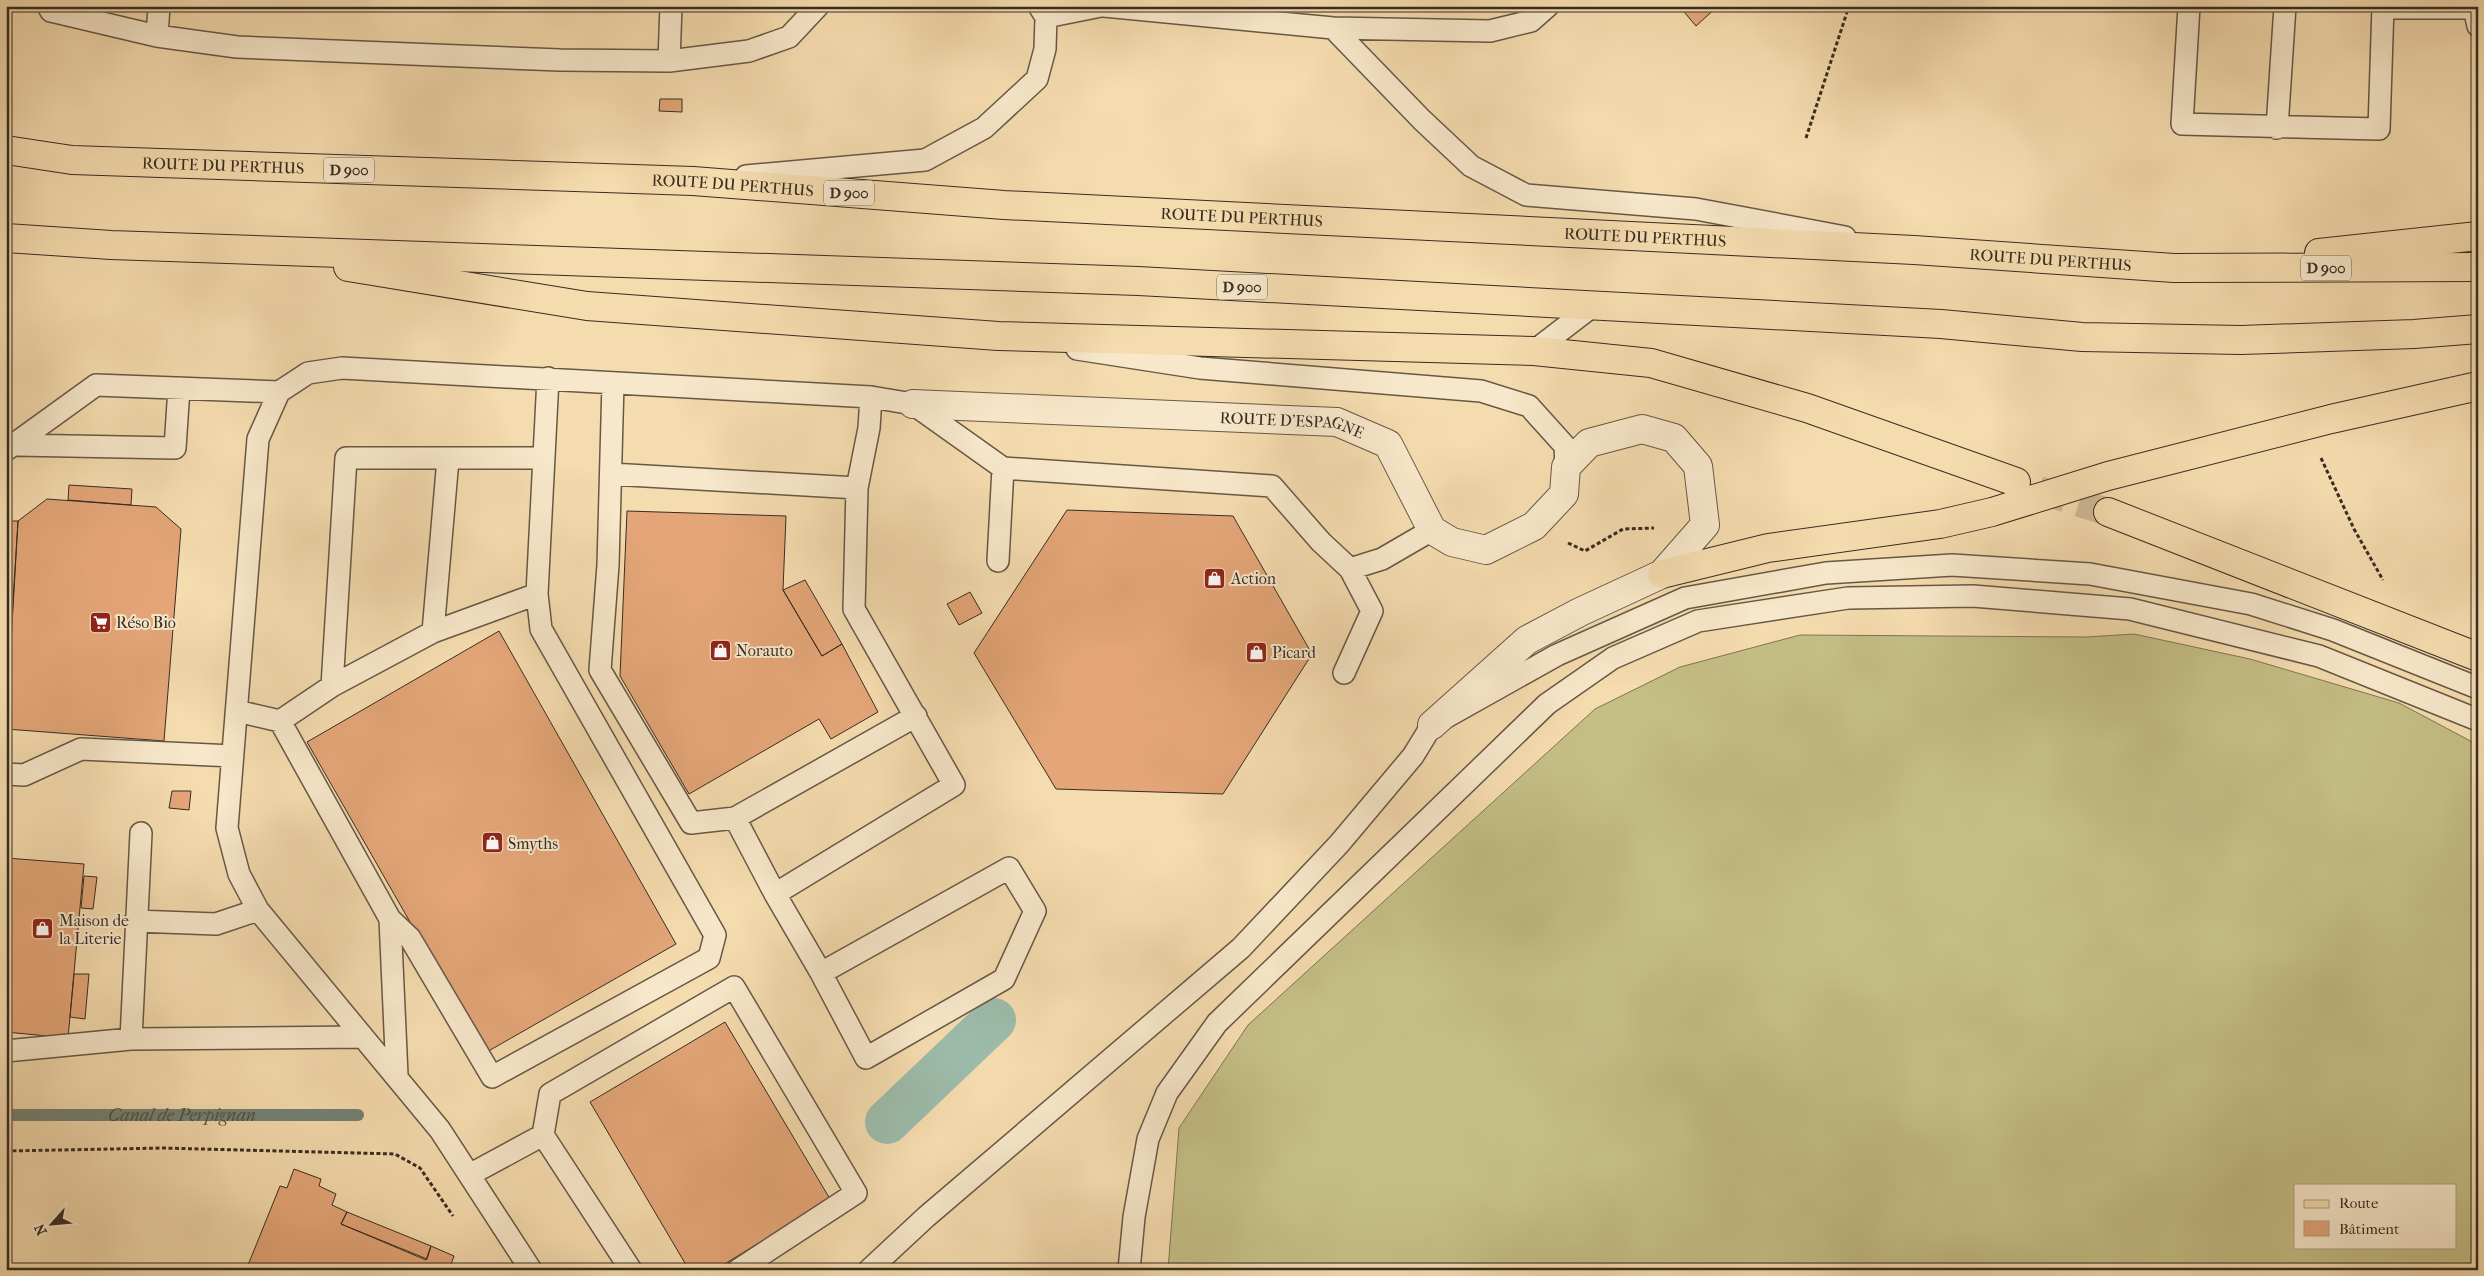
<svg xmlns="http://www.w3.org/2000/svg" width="2484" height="1276" viewBox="0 0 2484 1276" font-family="'IM FELL French Canon',serif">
<rect width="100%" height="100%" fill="#f5dcaf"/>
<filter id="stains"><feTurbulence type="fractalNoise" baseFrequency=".004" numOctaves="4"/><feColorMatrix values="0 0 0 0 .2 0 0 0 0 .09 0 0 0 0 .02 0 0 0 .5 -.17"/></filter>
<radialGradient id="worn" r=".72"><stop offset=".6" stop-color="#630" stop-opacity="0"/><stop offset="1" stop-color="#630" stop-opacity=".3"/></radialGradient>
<!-- grass -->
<path fill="#c4be85" stroke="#7e7554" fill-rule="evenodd" d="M 2134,634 L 2250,659 L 2399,703 L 2478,745 L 2478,1270 L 1168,1270 L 1179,1128 L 1248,1025 L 1595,709 L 1680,667 L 1800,635 L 2087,637 ZM 2295,1185 L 2455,1185 L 2455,1247 L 2295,1247 Z"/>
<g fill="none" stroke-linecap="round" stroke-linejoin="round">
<!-- stream -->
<path stroke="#748275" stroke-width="12" id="s1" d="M 6,1115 L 358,1115"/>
<!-- canal -->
<path stroke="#9cbcab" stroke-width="44" d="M 887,1122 L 994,1020"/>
</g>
<!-- building -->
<path fill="#e4a678" stroke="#372c23" d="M 1679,6 L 1718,6 L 1696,26 Z
M 660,99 L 682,99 L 682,112 L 659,111 Z
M 69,485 L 132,489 L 131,505 L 68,500 Z
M 47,499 L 156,507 L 181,529 L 164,741 L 6,729 L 18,521 Z
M 1067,510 L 1233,516 L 1312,654 L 1223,794 L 1056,789 L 974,653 Z
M 627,511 L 786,516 L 783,590 L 822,656 L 842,644 L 878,712 L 831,739 L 819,719 L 689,794 L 620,676 Z
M 6,521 L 18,521 L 6,714 Z
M 805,580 L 842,644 L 822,656 L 783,590 Z
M 970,592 L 982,613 L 959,625 L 947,604 Z
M 499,631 L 676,944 L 485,1053 L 307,742 Z
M 172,791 L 191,791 L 189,810 L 169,808 Z
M 6,858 L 84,864 L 68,1038 L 6,1032 Z
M 84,876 L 97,877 L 93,909 L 81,908 Z
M 74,974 L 89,974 L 85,1019 L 70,1017 Z
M 725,1022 L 830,1199 L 715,1270 L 689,1270 L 590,1102 Z
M 294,1169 L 321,1179 L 319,1186 L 336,1194 L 332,1205 L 347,1212 L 341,1224 L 426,1260 L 431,1246 L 454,1256 L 449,1270 L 246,1270 L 280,1186 L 287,1188 Z
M 347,1212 L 431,1246 L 427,1259 L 341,1224 Z"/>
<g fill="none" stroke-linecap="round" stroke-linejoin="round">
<!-- primary-tunnel -->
<path stroke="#cfb993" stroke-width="28" stroke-dasharray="28 14" stroke-linecap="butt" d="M 2039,490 L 2108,512"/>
<defs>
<path id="service" d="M 48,6 L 51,11 L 157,36
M 159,6 L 157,36 L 237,47 L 560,60 L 669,61 L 749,51 L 789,37 L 818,6
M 1104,6 L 1333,28 L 1422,120 L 1471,166 L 1526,195 L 1696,209 L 1845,237
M 2189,6 L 2182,124 L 2379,129 L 2383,6
M 2384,8 L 2474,8 L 2478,26
M 1046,17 L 1101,6
M 1333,28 L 1490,31 L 1531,21 L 1548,6
M 669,61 L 671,6
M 2277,128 L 2285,6
M 746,176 L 925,160 L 984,128 L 1037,79 L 1045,49 L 1046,17 L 1039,6
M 1077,349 L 1200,368 L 1481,391 L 1529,406 L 1565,446 L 1566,467
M 1534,351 L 1594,305
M 613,383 L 608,565 L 600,670 L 691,823 L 735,818
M 871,397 L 869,428 L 857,488 L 854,609 L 954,785 L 775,894 L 735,818 L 916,716
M 17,445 L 175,448 L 179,388
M 6,450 L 96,385 L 279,392
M 611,474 L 857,488
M 998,561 L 1003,468
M 433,632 L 448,459
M 1344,673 L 1372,611 L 1350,569
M 332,686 L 346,458 L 544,458
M 237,711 L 280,721 L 332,686 L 433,632 L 537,594 L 548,378
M 280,721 L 390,919 L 397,1075
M 6,774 L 24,775 L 81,749 L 233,756
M 775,894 L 821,973 L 866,1058 L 1004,979 L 1035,911 L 1009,868 L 821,973
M 390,919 L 410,938 L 492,1077 L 709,958 L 715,935 L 541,629 L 537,594
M 135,921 L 216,924 L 258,910
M 131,1039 L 141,833
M 6,1051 L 131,1039 L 362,1037
M 471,1174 L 543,1135
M 531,1270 L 440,1130 L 258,910 L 239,874 L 227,828 L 258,439 L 279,392 L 308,373 L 342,368 L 871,397 L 913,404 L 1003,468 L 1272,486 L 1321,542 L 1350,569 L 1382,559 L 1432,530
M 631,1270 L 543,1135 L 550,1094 L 734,987 L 856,1193 L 738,1270
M 869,1270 L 926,1217 L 1241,948 L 1339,844 L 1413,756 L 1432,725 L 1557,655 L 1685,598 L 1826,573 L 1952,565 L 2090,574 L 2251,604 L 2333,630 L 2478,688
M 1129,1270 L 1134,1217 L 1148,1139 L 1167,1093 L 1217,1023 L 1547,704 L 1613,658 L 1698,621 L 1848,598 L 1973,596 L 2130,609 L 2319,656 L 2478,720"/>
<g id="minor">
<path id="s2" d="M 913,404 L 1337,422 L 1388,444 L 1432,530 L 1452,542 L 1486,550 L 1534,526 L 1564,494 L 1566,467 L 1589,443 L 1642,429 L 1674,438 L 1698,466 L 1705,525 L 1662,574 L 1580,612 L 1527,640 L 1432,725"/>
</g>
<g id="primary">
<path id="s3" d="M 6,150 L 72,160 L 693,181 L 1004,205 L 1914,250 L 2174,268 L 2478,267"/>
<path d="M 6,238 L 111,245 L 1138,281 L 1941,324 L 2082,337 L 2241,340 L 2414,334 L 2478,329"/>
<path d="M 2319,253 L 2478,236"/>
<path d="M 348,267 L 587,306 L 998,336 L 1534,351 L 1651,363 L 1807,408 L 2016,482"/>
<path d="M 2108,512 L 2478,657"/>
<path d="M 1662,574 L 1768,548 L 1940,524 L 1992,512 L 2108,476 L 2331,419 L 2478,386"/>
</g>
</defs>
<!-- service casing -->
<use href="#service" stroke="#665846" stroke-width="24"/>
<!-- minor casing -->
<use href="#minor" stroke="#665846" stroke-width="30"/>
<!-- primary casing -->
<use href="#primary" stroke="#372c23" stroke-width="30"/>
<!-- path -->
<path stroke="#372c23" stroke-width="3" stroke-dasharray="4 2.5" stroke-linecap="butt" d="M 1806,138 L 1849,6
M 2321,458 L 2354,529 L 2383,580
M 1568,543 L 1585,551 L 1623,529 L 1654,528
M 6,1151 L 162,1148 L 395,1154 L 420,1168 L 453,1216"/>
<!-- service -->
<use href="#service" stroke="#f8e8cb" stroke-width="21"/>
<!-- minor -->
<use href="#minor" stroke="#f8e8cb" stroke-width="28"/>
<!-- primary -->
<use href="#primary" stroke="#f5dcaf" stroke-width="28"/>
</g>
<!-- icons -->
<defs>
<symbol id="shop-square" viewBox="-11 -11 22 22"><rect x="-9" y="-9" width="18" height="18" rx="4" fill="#8f2418" stroke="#f8e8cb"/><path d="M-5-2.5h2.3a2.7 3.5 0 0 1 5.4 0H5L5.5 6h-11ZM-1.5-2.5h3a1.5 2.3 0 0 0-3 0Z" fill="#fff"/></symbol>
<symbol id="supermarket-square" viewBox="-11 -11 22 22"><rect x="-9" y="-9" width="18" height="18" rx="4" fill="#8f2418" stroke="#f8e8cb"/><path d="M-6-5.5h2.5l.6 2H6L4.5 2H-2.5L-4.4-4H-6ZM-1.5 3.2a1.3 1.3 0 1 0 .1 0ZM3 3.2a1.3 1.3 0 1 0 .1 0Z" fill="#fff"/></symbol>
</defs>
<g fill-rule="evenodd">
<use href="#shop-square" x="1202" y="566" width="25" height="25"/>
<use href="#supermarket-square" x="88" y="610" width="25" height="25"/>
<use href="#shop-square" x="708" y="638" width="25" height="25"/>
<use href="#shop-square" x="1244" y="640" width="25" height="25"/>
<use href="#shop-square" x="480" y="830" width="25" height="25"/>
<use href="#shop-square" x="30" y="916" width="25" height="25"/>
</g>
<g text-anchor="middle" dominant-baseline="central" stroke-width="4" stroke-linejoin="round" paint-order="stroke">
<!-- shield labels -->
<g fill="#f8e8cb" stroke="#716455" stroke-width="1">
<rect x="324" y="157.5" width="50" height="25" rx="4"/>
<rect x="824" y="180.5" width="50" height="25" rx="4"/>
<rect x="2301" y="255.5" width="50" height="25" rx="4"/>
<rect x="1217" y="274.5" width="50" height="25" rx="4"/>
</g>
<g font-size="15" font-weight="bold" fill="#372c23">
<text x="349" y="170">D 900</text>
<text x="849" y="193">D 900</text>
<text x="2326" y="268">D 900</text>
<text x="1242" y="287">D 900</text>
</g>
<!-- street labels -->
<g font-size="16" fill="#372c23" stroke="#f8e8cb">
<text stroke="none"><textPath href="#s3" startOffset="218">ROUTE DU PERTHUS</textPath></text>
<text stroke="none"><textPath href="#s3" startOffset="728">ROUTE DU PERTHUS</textPath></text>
<text stroke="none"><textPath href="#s3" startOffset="1238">ROUTE DU PERTHUS</textPath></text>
<text stroke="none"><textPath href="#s3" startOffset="1642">ROUTE DU PERTHUS</textPath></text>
<text stroke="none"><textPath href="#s3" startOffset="2048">ROUTE DU PERTHUS</textPath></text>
<text stroke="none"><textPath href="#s2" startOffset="380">ROUTE D'ESPAGNE</textPath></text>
</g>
<!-- poi labels -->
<g font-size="16" fill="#372c23" stroke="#f8e8cb" text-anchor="start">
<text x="1231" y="578">Action</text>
<text x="116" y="622">Réso Bio</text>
<text x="736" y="650">Norauto</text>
<text x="1272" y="652">Picard</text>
<text x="508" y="843">Smyths</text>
<text x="59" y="920">Maison de<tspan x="59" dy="18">la Literie</tspan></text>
</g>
<!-- water labels -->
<g font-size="18" font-style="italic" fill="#505045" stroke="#f8e8cb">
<text stroke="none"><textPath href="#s1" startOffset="176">Canal de Perpignan</textPath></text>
</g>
</g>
<!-- margin -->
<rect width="2484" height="1276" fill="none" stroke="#f5dcaf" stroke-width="25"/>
<rect x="8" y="8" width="2469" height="1261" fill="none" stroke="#372c23" stroke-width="2.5"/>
<rect x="12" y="12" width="2459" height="1251" fill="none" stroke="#372c23"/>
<!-- legend -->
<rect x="2294" y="1184" width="162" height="65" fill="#f8e8cb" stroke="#ab9d88"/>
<rect x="2304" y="1200" width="25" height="8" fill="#f5dcaf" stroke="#ab9d88"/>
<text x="2339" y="1208" font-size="15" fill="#372c23">Route</text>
<rect x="2304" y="1221" width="25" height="15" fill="#e4a678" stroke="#ab9d88"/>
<text x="2339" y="1234" font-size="15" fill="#372c23">Bâtiment</text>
<!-- north arrow -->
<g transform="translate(52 1224) rotate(243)" stroke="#f8e8cb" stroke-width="4" paint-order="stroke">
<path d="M0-4L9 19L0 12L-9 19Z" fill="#372c23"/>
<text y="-8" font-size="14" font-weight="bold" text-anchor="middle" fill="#372c23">N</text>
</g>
<rect width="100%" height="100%" filter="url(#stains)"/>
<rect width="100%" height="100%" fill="url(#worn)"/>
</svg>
